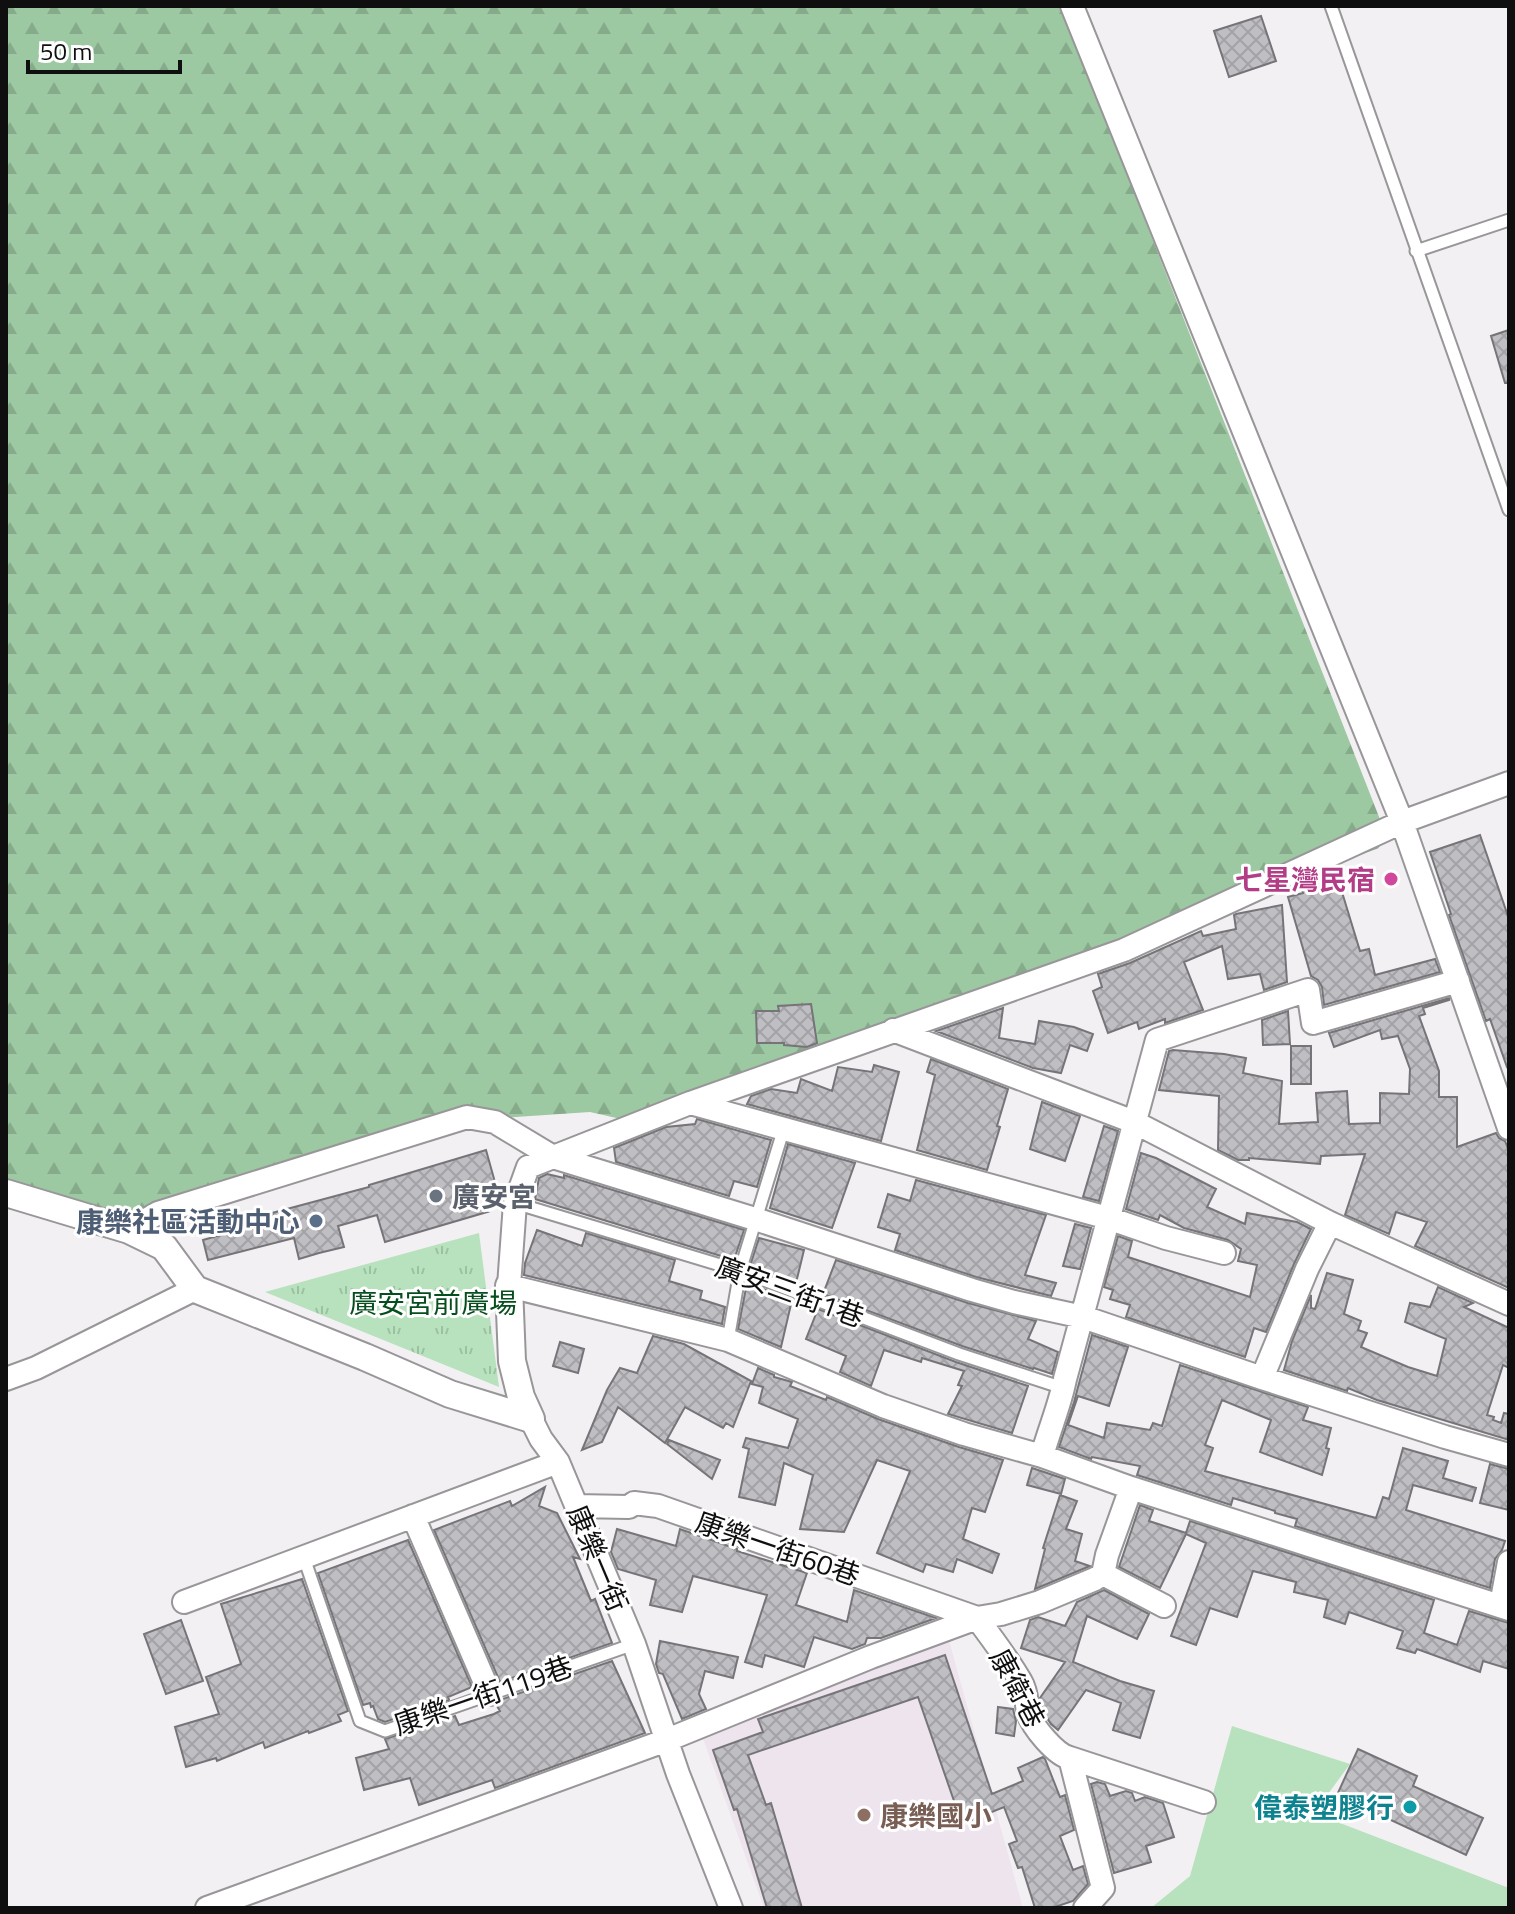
<svg xmlns="http://www.w3.org/2000/svg" width="1515" height="1914" viewBox="0 0 1515 1914" font-family="'Titillium Web','Noto Sans TC',sans-serif">
<defs>
<pattern id="forest-firs" width="22" height="20" patternUnits="userSpaceOnUse" patternTransform="scale(2)"><rect width="22" height="20" fill="#9cc8a2"/><path d="M5 1l3.5 6h-7zM16 11l3.5 6h-7z" fill="#85ab8a"/></pattern>
<pattern id="park-tufts" width="24" height="20" patternUnits="userSpaceOnUse" patternTransform="scale(2)"><rect width="24" height="20" fill="#b7e2bd"/><path d="M3 7l-1-3M5 7V3M7 7l1-3M15 17l-1-3M17 17v-4M19 17l1-3" fill="none" stroke="#9cc1a1"/></pattern>
<pattern id="building-cross-hatch" width="8" height="8" patternUnits="userSpaceOnUse" patternTransform="scale(2)"><rect width="8" height="8" fill="#bfbec2"/><path d="M0 0l8 8M0 8l8-8" fill="none" stroke="#a3a2a6"/></pattern>
</defs>
<rect width="100%" height="100%" fill="#f3f0f3"/>
<!-- built -->
<path fill="#ede4ee" d="M 947,1633 L 1023,1908 L 764,1908 L 697,1722 Z"/>
<!-- grass -->
<path fill="#b7e2bd" d="M 1232,1726 L 1350,1764 L 1314,1813 L 1509,1888 L 1509,1908 L 1151,1908 L 1190,1876 Z"/>
<!-- forest -->
<path fill="url(#forest-firs)" d="M 6,6 L 1061,6 L 1383,827 L 1379,848 L 634,1122 L 590,1112 L 472,1120 L 136,1229 L 6,1200 Z"/>
<!-- park -->
<path fill="url(#park-tufts)" d="M 479,1233 L 499,1387 L 265,1292 Z"/>
<!-- building -->
<path fill="url(#building-cross-hatch)" stroke="#767478" stroke-width="2" d="M 1261,16 L 1276,61 L 1229,77 L 1214,31 Z
M 1509,330 L 1509,383 L 1505,383 L 1491,336 Z
M 1480,835 L 1509,919 L 1509,1066 L 1507,1067 L 1490,1019 L 1486,1021 L 1449,915 L 1451,914 L 1430,852 Z
M 1338,879 L 1360,951 L 1369,949 L 1375,975 L 1435,959 L 1440,972 L 1324,1005 L 1322,987 L 1318,980 L 1311,976 L 1288,897 L 1303,893 L 1302,889 Z
M 1282,905 L 1287,982 L 1264,990 L 1260,974 L 1228,979 L 1222,946 L 1184,962 L 1203,1010 L 1165,1023 L 1165,1019 L 1139,1029 L 1137,1022 L 1108,1033 L 1093,991 L 1102,987 L 1098,974 L 1130,963 L 1201,931 L 1203,936 L 1236,929 L 1234,915 L 1236,914 Z
M 1449,998 L 1449,1000 L 1423,1008 L 1425,1014 L 1419,1016 L 1439,1071 L 1439,1097 L 1457,1097 L 1457,1147 L 1496,1133 L 1499,1138 L 1505,1141 L 1509,1151 L 1509,1288 L 1415,1246 L 1427,1222 L 1396,1212 L 1389,1234 L 1345,1215 L 1365,1154 L 1321,1156 L 1320,1164 L 1249,1158 L 1249,1160 L 1238,1160 L 1218,1150 L 1219,1096 L 1159,1090 L 1169,1051 L 1173,1050 L 1224,1054 L 1246,1058 L 1243,1073 L 1282,1081 L 1279,1124 L 1318,1122 L 1316,1093 L 1347,1091 L 1349,1124 L 1380,1123 L 1380,1093 L 1409,1094 L 1410,1069 L 1398,1036 L 1382,1039 L 1380,1030 L 1334,1047 L 1329,1033 Z
M 811,1004 L 817,1043 L 807,1047 L 784,1045 L 784,1043 L 757,1043 L 756,1011 L 779,1011 L 778,1006 Z
M 1003,1008 L 999,1038 L 1035,1044 L 1039,1021 L 1074,1027 L 1093,1034 L 1087,1051 L 1070,1045 L 1061,1073 L 1033,1068 L 936,1031 Z
M 1288,1011 L 1290,1044 L 1263,1045 L 1262,1020 Z
M 1291,1046 L 1311,1046 L 1311,1084 L 1291,1084 Z
M 931,1059 L 1008,1089 L 997,1126 L 1000,1127 L 987,1170 L 917,1150 L 935,1075 L 927,1072 Z
M 874,1065 L 899,1072 L 881,1141 L 747,1104 L 751,1096 L 771,1089 L 797,1093 L 801,1079 L 832,1091 L 838,1067 L 872,1072 Z
M 1042,1102 L 1080,1116 L 1065,1161 L 1030,1149 Z
M 697,1119 L 771,1140 L 757,1187 L 734,1181 L 729,1196 L 616,1162 L 614,1148 L 666,1127 L 695,1124 Z
M 1104,1126 L 1118,1131 L 1099,1201 L 1083,1197 Z
M 788,1144 L 855,1163 L 832,1228 L 770,1208 Z
M 486,1150 L 498,1193 L 469,1185 L 464,1203 L 487,1212 L 385,1242 L 377,1215 L 338,1226 L 344,1247 L 319,1253 L 299,1259 L 294,1238 L 208,1260 L 203,1240 L 274,1220 L 272,1213 L 369,1187 L 369,1185 Z
M 1141,1153 L 1156,1158 L 1216,1189 L 1207,1207 L 1245,1224 L 1247,1213 L 1297,1222 L 1311,1229 L 1294,1264 L 1266,1332 L 1254,1328 L 1245,1357 L 1126,1317 L 1130,1305 L 1110,1299 L 1113,1290 L 1104,1287 L 1118,1236 L 1132,1241 L 1128,1257 L 1250,1297 L 1257,1265 L 1238,1261 L 1241,1249 L 1228,1240 L 1184,1228 L 1160,1215 L 1158,1220 L 1126,1209 Z
M 547,1174 L 564,1178 L 564,1175 L 744,1230 L 734,1260 L 535,1199 L 539,1178 Z
M 916,1180 L 1046,1215 L 1025,1275 L 1056,1283 L 1051,1296 L 976,1277 L 895,1250 L 900,1234 L 878,1227 L 888,1194 L 910,1201 Z
M 1075,1224 L 1091,1228 L 1080,1269 L 1063,1266 Z
M 537,1230 L 582,1246 L 586,1233 L 675,1260 L 669,1281 L 702,1291 L 700,1299 L 725,1307 L 722,1324 L 524,1275 L 525,1263 Z
M 759,1238 L 804,1250 L 796,1283 L 750,1266 Z
M 836,1260 L 968,1303 L 1036,1321 L 1028,1339 L 1058,1352 L 1052,1374 L 1034,1368 L 1033,1369 L 962,1346 L 823,1294 Z
M 1327,1273 L 1353,1280 L 1344,1314 L 1361,1321 L 1358,1330 L 1367,1333 L 1361,1347 L 1408,1367 L 1437,1376 L 1446,1339 L 1405,1322 L 1410,1303 L 1430,1307 L 1438,1287 L 1473,1303 L 1464,1307 L 1509,1328 L 1509,1368 L 1503,1365 L 1487,1415 L 1494,1417 L 1493,1420 L 1501,1423 L 1504,1413 L 1509,1414 L 1509,1440 L 1377,1400 L 1348,1388 L 1347,1391 L 1284,1370 L 1292,1341 L 1311,1295 L 1311,1308 L 1315,1309 Z
M 747,1283 L 792,1300 L 781,1347 L 738,1329 Z
M 818,1309 L 956,1362 L 1028,1386 L 1012,1433 L 948,1414 L 962,1386 L 958,1385 L 964,1371 L 922,1358 L 921,1362 L 884,1350 L 871,1386 L 840,1372 L 846,1356 L 806,1339 Z
M 1092,1335 L 1128,1347 L 1109,1406 L 1078,1396 L 1068,1425 L 1104,1438 L 1107,1423 L 1150,1430 L 1153,1423 L 1162,1426 L 1180,1365 L 1308,1407 L 1303,1420 L 1331,1428 L 1326,1448 L 1329,1449 L 1322,1475 L 1260,1452 L 1271,1420 L 1222,1400 L 1205,1445 L 1213,1448 L 1205,1471 L 1376,1518 L 1383,1497 L 1389,1499 L 1403,1448 L 1448,1461 L 1443,1478 L 1476,1488 L 1472,1501 L 1413,1485 L 1406,1510 L 1505,1541 L 1502,1550 L 1495,1559 L 1490,1588 L 1295,1526 L 1297,1519 L 1275,1513 L 1275,1511 L 1233,1498 L 1231,1505 L 1137,1475 L 1140,1466 L 1092,1457 L 1091,1459 L 1059,1447 L 1074,1402 Z
M 653,1336 L 684,1344 L 751,1381 L 733,1427 L 726,1423 L 723,1428 L 685,1407 L 665,1443 L 618,1407 L 602,1442 L 582,1450 L 607,1390 L 620,1368 L 637,1373 Z
M 560,1342 L 584,1349 L 578,1373 L 553,1366 Z
M 758,1368 L 774,1375 L 774,1377 L 792,1382 L 790,1386 L 826,1400 L 827,1397 L 878,1419 L 959,1447 L 1003,1460 L 985,1512 L 972,1508 L 963,1539 L 999,1554 L 992,1573 L 957,1559 L 953,1572 L 926,1564 L 923,1572 L 877,1553 L 910,1471 L 877,1460 L 844,1532 L 800,1529 L 813,1475 L 784,1463 L 775,1505 L 739,1497 L 749,1449 L 743,1447 L 746,1438 L 788,1448 L 798,1419 L 759,1403 L 763,1387 L 752,1384 Z
M 669,1440 L 720,1460 L 712,1479 L 667,1444 Z
M 1490,1464 L 1509,1469 L 1509,1510 L 1480,1503 Z
M 1032,1468 L 1065,1479 L 1061,1494 L 1027,1485 Z
M 545,1487 L 539,1506 L 557,1513 L 580,1559 L 573,1557 L 591,1601 L 595,1599 L 612,1643 L 500,1682 L 434,1530 L 510,1501 L 512,1506 Z
M 1060,1495 L 1077,1501 L 1066,1529 L 1082,1534 L 1075,1561 L 1090,1566 L 1035,1589 L 1045,1549 L 1043,1548 Z
M 1140,1505 L 1153,1510 L 1149,1521 L 1186,1533 L 1190,1521 L 1434,1600 L 1424,1633 L 1457,1645 L 1469,1611 L 1509,1623 L 1509,1669 L 1483,1661 L 1480,1672 L 1417,1649 L 1415,1653 L 1397,1648 L 1403,1631 L 1349,1612 L 1345,1624 L 1324,1617 L 1328,1600 L 1294,1592 L 1296,1582 L 1253,1571 L 1237,1617 L 1210,1608 L 1196,1645 L 1171,1636 L 1206,1543 L 1186,1534 L 1160,1588 L 1119,1567 Z
M 617,1529 L 676,1546 L 680,1529 L 737,1549 L 737,1551 L 807,1573 L 796,1605 L 847,1622 L 854,1590 L 936,1618 L 881,1638 L 867,1638 L 865,1644 L 852,1649 L 814,1637 L 804,1667 L 765,1655 L 762,1667 L 745,1662 L 767,1595 L 693,1576 L 682,1612 L 650,1605 L 656,1580 L 618,1569 L 611,1552 Z
M 408,1540 L 472,1687 L 448,1697 L 449,1700 L 385,1722 L 378,1719 L 373,1706 L 371,1707 L 370,1703 L 363,1705 L 318,1573 Z
M 302,1579 L 348,1711 L 338,1715 L 341,1721 L 309,1733 L 308,1731 L 265,1748 L 263,1742 L 217,1761 L 216,1758 L 186,1767 L 175,1727 L 219,1714 L 206,1677 L 241,1664 L 221,1604 Z
M 1104,1590 L 1149,1614 L 1137,1639 L 1087,1616 L 1073,1662 L 1120,1681 L 1154,1691 L 1140,1738 L 1113,1730 L 1121,1703 L 1086,1690 L 1058,1730 L 1051,1724 L 1043,1712 L 1040,1698 L 1065,1662 L 1021,1648 L 1030,1620 L 1038,1617 L 1065,1626 L 1077,1602 Z
M 181,1620 L 203,1681 L 166,1694 L 144,1634 Z
M 660,1641 L 738,1657 L 733,1678 L 705,1671 L 699,1694 L 706,1709 L 682,1719 L 663,1674 L 659,1673 L 656,1664 Z
M 945,1655 L 992,1794 L 1023,1781 L 1018,1768 L 1043,1757 L 1045,1759 L 1060,1797 L 1065,1795 L 1074,1830 L 1060,1836 L 1073,1870 L 1083,1866 L 1088,1884 L 1073,1901 L 1052,1908 L 1035,1908 L 1022,1867 L 1018,1868 L 1009,1844 L 1017,1841 L 1004,1807 L 962,1824 L 918,1697 L 748,1755 L 766,1805 L 771,1803 L 802,1908 L 767,1908 L 737,1809 L 734,1810 L 713,1750 L 763,1732 L 758,1719 Z
M 612,1661 L 645,1733 L 495,1788 L 492,1780 L 419,1805 L 410,1778 L 364,1790 L 356,1758 L 389,1749 L 385,1739 L 455,1716 L 459,1725 L 494,1714 L 500,1711 L 497,1706 L 503,1699 Z
M 998,1707 L 1013,1709 L 1016,1721 L 1014,1736 L 996,1733 Z
M 1358,1749 L 1417,1776 L 1413,1786 L 1483,1818 L 1466,1855 L 1337,1795 Z
M 1097,1782 L 1105,1784 L 1110,1796 L 1126,1791 L 1132,1793 L 1135,1801 L 1145,1797 L 1163,1803 L 1174,1837 L 1146,1846 L 1151,1862 L 1114,1873 L 1091,1784 Z"/>
<g fill="none" stroke-linecap="round" stroke-linejoin="round">
<defs>
<path id="service" d="M 1331,6 L 1509,510
M 1416,251 L 1509,220
M 515,1203 L 740,1271 L 959,1354 L 1063,1388
M 728,1340 L 740,1271 L 784,1128
M 304,1558 L 360,1721 L 385,1731 L 634,1644"/>
<path id="minor" d="M 1072,6 L 1402,822 L 1509,1128
M 1509,783 L 1402,822 L 1124,950 L 690,1103 L 528,1167 L 515,1203 L 509,1286 L 728,1340 L 883,1406 L 964,1434 L 1042,1456 L 1131,1488 L 1509,1609
M 893,1030 L 1134,1122 L 1330,1223 L 1509,1304
M 690,1103 L 1108,1218 L 1166,1238 L 1224,1253
M 129,1230 L 158,1213 L 467,1117 L 495,1122 L 553,1157 L 755,1219 L 972,1290 L 1014,1302 L 1083,1317 L 1262,1378 L 1445,1437 L 1509,1455
M 1262,1378 L 1307,1269 L 1330,1223
M 6,1379 L 36,1368 L 195,1289
M 531,1419 L 541,1439 L 558,1462 L 634,1644 L 678,1774 L 731,1908
M 1042,1456 C 1049,1430 1060,1405 1065,1379 L 1157,1040 L 1308,990 L 1313,1023 L 1458,981
M 576,1506 L 629,1507 L 634,1503 L 658,1506 L 977,1618
M 413,1516 L 490,1694
M 1103,1574 L 1164,1606
M 184,1602 L 558,1462
M 1501,1605 L 1509,1562
M 977,1618 C 992,1639 1008,1659 1021,1682 C 1027,1692 1026,1701 1028,1712 C 1032,1727 1056,1755 1070,1758 L 1103,1888 L 1085,1908
M 1070,1758 L 1204,1802
M 207,1908 L 667,1740 L 871,1657 L 977,1618 L 1001,1614 L 1040,1602 L 1095,1579 L 1103,1574 L 1107,1555 L 1131,1488"/>
<path id="tertiary" d="M 6,1193 L 129,1230 L 164,1247 L 195,1289 L 365,1357 L 450,1394 L 531,1419
M 509,1286 L 512,1361 L 521,1397 L 531,1419"/>
</defs>
<!-- service casing -->
<use href="#service" stroke="#999699" stroke-width="15"/>
<!-- minor casing -->
<use href="#minor" stroke="#999699" stroke-width="26"/>
<!-- tertiary casing -->
<use href="#tertiary" stroke="#999699" stroke-width="30"/>
<!-- service -->
<use href="#service" stroke="#fff" stroke-width="11"/>
<!-- minor -->
<use href="#minor" stroke="#fff" stroke-width="22"/>
<!-- tertiary -->
<use href="#tertiary" stroke="#fff" stroke-width="26"/>
</g>
<!-- markers -->
<circle fill="#d1479c" stroke="#fffeff" stroke-width="3" cx="1391" cy="879" r="8"/>
<circle fill="#6b7280" stroke="#fffeff" stroke-width="3" cx="436" cy="1196" r="8"/>
<circle fill="#5c6f8a" stroke="#fffeff" stroke-width="3" cx="316" cy="1221" r="8"/>
<circle fill="#0f9aa8" stroke="#fffeff" stroke-width="3" cx="1410" cy="1807" r="8"/>
<circle fill="#8d6e63" stroke="#fffeff" stroke-width="3" cx="864" cy="1815" r="8"/>
<g text-anchor="middle" dominant-baseline="central" stroke-width="6" stroke-linejoin="round" paint-order="stroke">
<!-- hotel labels -->
<g font-size="28" font-weight="bold" fill="#b23c85" stroke="#fffeff" text-anchor="end">
<text x="1375" y="879">七星灣民宿</text>
</g>
<!-- worship labels -->
<g font-size="28" font-weight="bold" fill="#5b616d" stroke="#fffeff" text-anchor="start">
<text x="452" y="1196">廣安宮</text>
</g>
<!-- service labels -->
<g font-size="28" font-weight="bold" fill="#4e5e75" stroke="#fffeff" text-anchor="end">
<text x="300" y="1221">康樂社區活動中心</text>
</g>
<!-- street labels -->
<g font-size="28" fill="#100f10" stroke="#fffeff">
<text transform="translate(790 1291) rotate(20)">廣安三街1巷</text>
<text transform="translate(778 1548) rotate(19)">康樂一街60巷</text>
<text transform="translate(598 1558) rotate(67)">康樂一街</text>
<text transform="translate(1018 1688) rotate(62)">康衛巷</text>
<text transform="translate(483 1695) rotate(-19)">康樂一街119巷</text>
</g>
<!-- park labels -->
<g font-size="28" fill="#074e1e" stroke="#fffeff">
<text x="433" y="1302">廣安宮前廣場</text>
</g>
<!-- culture labels -->
<g font-size="28" font-weight="bold" fill="#0d838f" stroke="#fffeff" text-anchor="end">
<text x="1394" y="1807">偉泰塑膠行</text>
</g>
<!-- education labels -->
<g font-size="28" font-weight="bold" fill="#785e54" stroke="#fffeff" text-anchor="start">
<text x="880" y="1815">康樂國小</text>
</g>
</g>
<!-- border -->
<rect width="1515" height="1914" fill="none" stroke="#100f10" stroke-width="16"/>
<!-- scale -->
<path d="M28 60v12h152v-12" fill="none" stroke="#100f10" stroke-width="4"/>
<text x="40" y="60" font-size="24" fill="#100f10" stroke="#fffeff" stroke-width="6" paint-order="stroke">50 m</text>
</svg>
